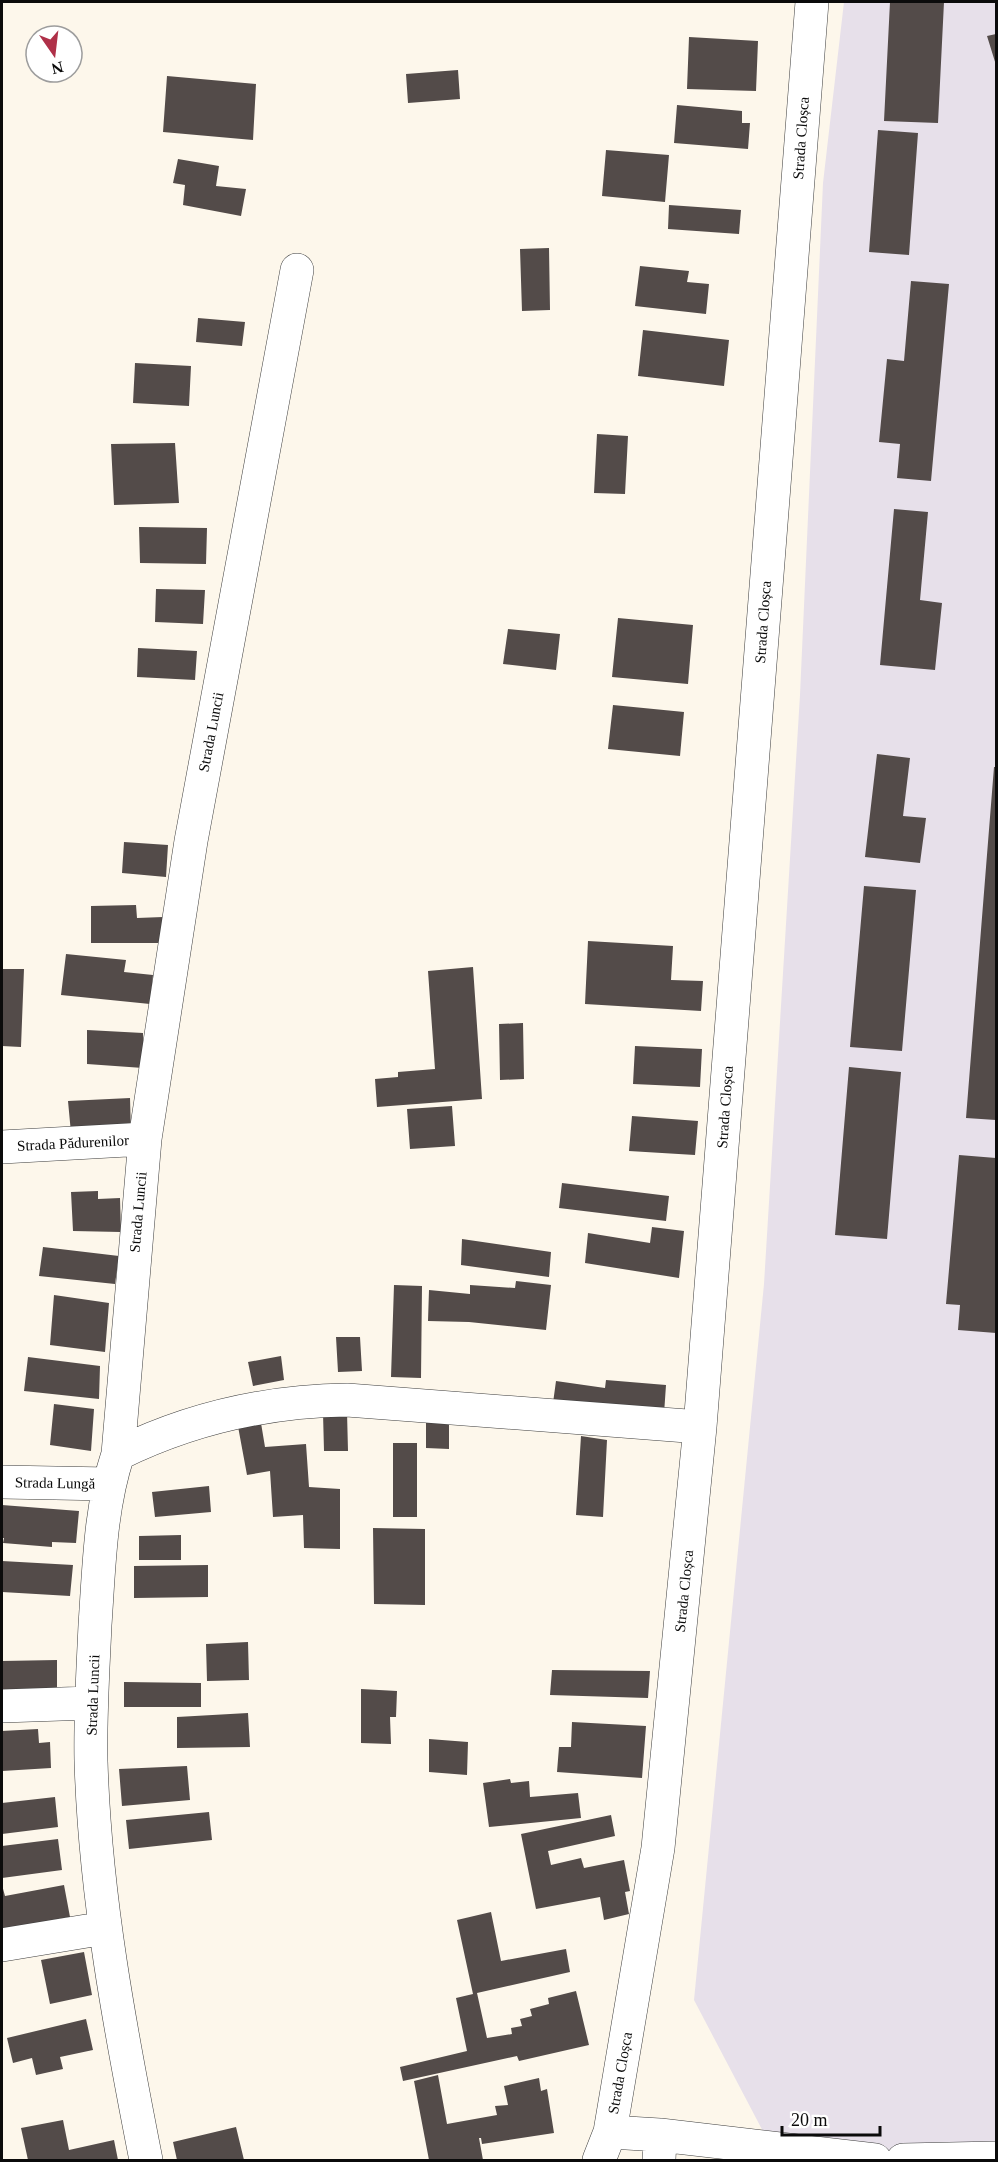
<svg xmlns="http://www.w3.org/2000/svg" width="998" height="2162" viewBox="0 0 998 2162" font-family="'Times New Roman',serif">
<rect width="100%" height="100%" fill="#fdf7eb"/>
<!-- industrial -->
<path fill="#e7e0ea" d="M 844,2 L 996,2 L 996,2160 L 778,2160 L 694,2000 L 764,1284 L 800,695 L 823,183 Z"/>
<!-- building -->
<path fill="#534b49" d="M 890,2 L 944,2 L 938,123 L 884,121 Z
M 996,34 L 996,65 L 987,36 Z
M 689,37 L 758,41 L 756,91 L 687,89 Z
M 458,70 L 460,99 L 408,103 L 406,74 Z
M 167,76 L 256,84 L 253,140 L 163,132 Z
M 677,105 L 742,111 L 742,123 L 750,123 L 748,149 L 674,143 Z
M 878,130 L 918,133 L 909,255 L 869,252 Z
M 606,150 L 669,155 L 665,202 L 602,196 Z
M 178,159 L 219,166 L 216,186 L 246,189 L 241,216 L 183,205 L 185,185 L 173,183 Z
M 669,205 L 741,210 L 739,234 L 668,229 Z
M 549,248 L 550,310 L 522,311 L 520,249 Z
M 640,266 L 689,271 L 687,282 L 709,284 L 706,314 L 635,306 Z
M 911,281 L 949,284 L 931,481 L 897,478 L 900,444 L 879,442 L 887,359 L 904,361 Z
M 198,318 L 245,322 L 242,346 L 196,342 Z
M 643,330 L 729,340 L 724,386 L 638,376 Z
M 135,363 L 191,366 L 189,406 L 133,403 Z
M 597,434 L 628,436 L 625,494 L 594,493 Z
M 175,443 L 179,503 L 114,505 L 111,444 Z
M 894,509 L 928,512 L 920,600 L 942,603 L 935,670 L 880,665 Z
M 139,527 L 207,528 L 206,564 L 140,563 Z
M 156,589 L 205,590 L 203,624 L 155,622 Z
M 618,618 L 693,625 L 688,684 L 612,677 Z
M 508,629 L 560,634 L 556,670 L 503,664 Z
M 138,648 L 197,651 L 195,680 L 137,677 Z
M 613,705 L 684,712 L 680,756 L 608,749 Z
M 877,754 L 910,758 L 903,816 L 926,818 L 920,863 L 865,857 Z
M 994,767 L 996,767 L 996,1120 L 966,1118 Z
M 124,842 L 168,845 L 166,877 L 122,873 Z
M 864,886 L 916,890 L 902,1051 L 850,1047 Z
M 136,905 L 137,918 L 163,917 L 163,943 L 91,943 L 91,906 Z
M 588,941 L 673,946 L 671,980 L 703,981 L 701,1011 L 585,1004 Z
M 66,954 L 126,960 L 124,972 L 153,975 L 150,1004 L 61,995 Z
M 473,967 L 482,1099 L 377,1107 L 375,1079 L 398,1077 L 398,1072 L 435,1069 L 428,971 Z
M 2,969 L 24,969 L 21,1047 L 2,1046 Z
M 523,1023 L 524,1079 L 500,1080 L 499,1024 Z
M 87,1030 L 143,1033 L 143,1068 L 87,1064 Z
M 635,1046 L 702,1049 L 700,1087 L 633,1084 Z
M 849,1067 L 901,1072 L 887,1239 L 835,1235 Z
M 130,1098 L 131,1133 L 71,1133 L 68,1101 Z
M 452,1106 L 455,1146 L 410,1149 L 407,1109 Z
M 632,1116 L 698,1121 L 695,1155 L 629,1151 Z
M 959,1155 L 996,1158 L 996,1333 L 958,1330 L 960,1305 L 946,1304 Z
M 562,1183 L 669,1196 L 666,1221 L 559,1208 Z
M 98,1191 L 98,1199 L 120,1198 L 121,1232 L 73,1231 L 71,1192 Z
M 652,1227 L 684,1231 L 679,1278 L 585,1263 L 588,1233 L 650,1243 Z
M 462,1239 L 551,1252 L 549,1277 L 461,1265 Z
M 43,1247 L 119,1256 L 115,1284 L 39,1276 Z
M 516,1281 L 551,1285 L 546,1330 L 469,1322 L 428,1321 L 429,1290 L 470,1294 L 470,1285 L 515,1288 Z
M 394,1285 L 422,1286 L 421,1378 L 391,1377 Z
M 54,1295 L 109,1303 L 105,1352 L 50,1345 Z
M 336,1337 L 360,1337 L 362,1371 L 338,1372 Z
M 281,1356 L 284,1380 L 253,1386 L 248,1362 Z
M 28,1357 L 100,1366 L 99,1399 L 24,1391 Z
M 606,1380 L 666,1385 L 664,1414 L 553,1403 L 556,1381 L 605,1388 Z
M 54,1404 L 94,1409 L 91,1451 L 50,1445 Z
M 347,1412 L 348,1451 L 324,1451 L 323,1413 Z
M 426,1416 L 449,1416 L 449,1449 L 426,1448 Z
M 260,1417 L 265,1447 L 306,1444 L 309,1487 L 340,1489 L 340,1549 L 304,1548 L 303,1515 L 273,1517 L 270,1471 L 247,1475 L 237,1421 Z
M 581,1436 L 607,1440 L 603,1517 L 576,1515 Z
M 393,1443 L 417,1443 L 417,1517 L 393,1517 Z
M 209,1486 L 211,1512 L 155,1517 L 152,1492 Z
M 2,1505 L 79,1511 L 76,1543 L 52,1542 L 52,1547 L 3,1543 L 4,1538 L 2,1538 Z
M 373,1528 L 425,1529 L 425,1605 L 374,1604 Z
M 181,1535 L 181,1560 L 139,1560 L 139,1536 Z
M 2,1561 L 73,1565 L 70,1596 L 2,1592 Z
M 208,1565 L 208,1597 L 134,1598 L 134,1566 Z
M 248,1642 L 249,1680 L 207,1681 L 206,1644 Z
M 57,1660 L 57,1694 L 2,1693 L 2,1661 Z
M 552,1670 L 650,1671 L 648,1698 L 550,1695 Z
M 124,1682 L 201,1683 L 201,1707 L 124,1707 Z
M 361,1689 L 397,1691 L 396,1717 L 390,1717 L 391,1744 L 361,1743 Z
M 248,1713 L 250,1747 L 177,1748 L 177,1717 Z
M 572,1722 L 646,1726 L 642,1778 L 557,1772 L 559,1747 L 571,1747 Z
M 38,1729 L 39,1743 L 50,1742 L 51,1768 L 2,1771 L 2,1731 Z
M 429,1739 L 468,1742 L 467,1775 L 429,1772 Z
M 187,1766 L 190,1800 L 122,1806 L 119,1769 Z
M 510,1779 L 511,1783 L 529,1781 L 530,1797 L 578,1793 L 581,1818 L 489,1827 L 483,1783 Z
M 55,1797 L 58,1827 L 2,1834 L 2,1803 Z
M 209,1812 L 212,1840 L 129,1849 L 126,1820 Z
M 611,1815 L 615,1836 L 548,1851 L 551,1865 L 581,1858 L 584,1868 L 624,1860 L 630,1891 L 625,1892 L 629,1914 L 604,1920 L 600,1897 L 536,1909 L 521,1834 Z
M 58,1839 L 62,1870 L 2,1878 L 2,1846 Z
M 2,1885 L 5,1896 L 64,1885 L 70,1917 L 2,1929 Z
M 491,1912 L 501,1961 L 566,1949 L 570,1972 L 477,1993 L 487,2038 L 512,2034 L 511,2028 L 522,2026 L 520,2019 L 532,2016 L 530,2009 L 549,2004 L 548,1998 L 576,1991 L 589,2045 L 519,2061 L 517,2056 L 403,2081 L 400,2067 L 467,2051 L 456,1998 L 473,1994 L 457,1920 Z
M 84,1952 L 92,1995 L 50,2004 L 41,1960 Z
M 86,2019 L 93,2050 L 60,2057 L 63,2069 L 36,2075 L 32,2058 L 13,2063 L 7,2038 Z
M 438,2075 L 447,2124 L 497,2115 L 495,2106 L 508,2105 L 504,2086 L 539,2078 L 541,2091 L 547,2089 L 554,2133 L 482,2144 L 481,2138 L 479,2138 L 483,2160 L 429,2160 L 414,2081 Z
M 63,2120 L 69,2150 L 114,2140 L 118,2160 L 28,2160 L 21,2128 Z
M 236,2127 L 244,2160 L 177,2160 L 173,2142 Z"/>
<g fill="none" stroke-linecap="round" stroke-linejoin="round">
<defs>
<path id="minor" d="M 2,1147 L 145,1139
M 118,1454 C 189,1419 268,1401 347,1400 L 700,1427
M 2,1482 L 109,1484
M 2,1706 L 91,1703
M 2,1945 L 105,1928
M 610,2132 L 660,2135 L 659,2160
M 660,2135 L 875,2160
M 146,2160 C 120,2028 95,1896 91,1761 C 90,1715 93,1670 95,1625 C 99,1568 100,1508 118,1454 L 145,1139 L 191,841 L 297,270
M 599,2160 L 610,2132 L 658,1848 L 700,1427 L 812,2
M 903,2160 L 996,2158"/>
</defs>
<!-- minor casing -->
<use href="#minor" stroke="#3e3e3e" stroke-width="34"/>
<!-- minor -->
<use href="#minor" stroke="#fff" stroke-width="33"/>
</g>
<g text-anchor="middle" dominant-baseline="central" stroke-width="6" stroke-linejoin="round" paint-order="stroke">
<!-- street labels -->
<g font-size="15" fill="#0b0b0b" stroke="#fff">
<text transform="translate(801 138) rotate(-86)">Strada Cloșca</text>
<text transform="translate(763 622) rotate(-86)">Strada Cloșca</text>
<text transform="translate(211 732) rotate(-79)">Strada Luncii</text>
<text transform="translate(725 1107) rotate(-86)">Strada Cloșca</text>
<text transform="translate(73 1143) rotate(-3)">Strada Pădurenilor</text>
<text transform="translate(138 1212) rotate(-85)">Strada Luncii</text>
<text transform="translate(55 1483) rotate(1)">Strada Lungă</text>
<text transform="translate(684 1591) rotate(-84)">Strada Cloșca</text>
<text transform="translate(93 1695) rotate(-88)">Strada Luncii</text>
<text transform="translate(620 2073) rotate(-80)">Strada Cloșca</text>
</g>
</g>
<!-- border -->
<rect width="998" height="2162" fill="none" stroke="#0b0b0b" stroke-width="6"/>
<!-- north arrow -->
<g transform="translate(54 54) rotate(166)"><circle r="28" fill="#ffffff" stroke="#9d9d9d" stroke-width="1.5"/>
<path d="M0-4.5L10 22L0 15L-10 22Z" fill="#af3048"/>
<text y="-9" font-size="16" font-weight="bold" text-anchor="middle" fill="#0b0b0b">N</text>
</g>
<!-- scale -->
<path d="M782 2126v9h98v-9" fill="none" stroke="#0b0b0b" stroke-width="3"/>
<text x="791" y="2126" font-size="18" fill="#0b0b0b" stroke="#ffffff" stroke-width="4.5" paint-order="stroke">20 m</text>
</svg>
